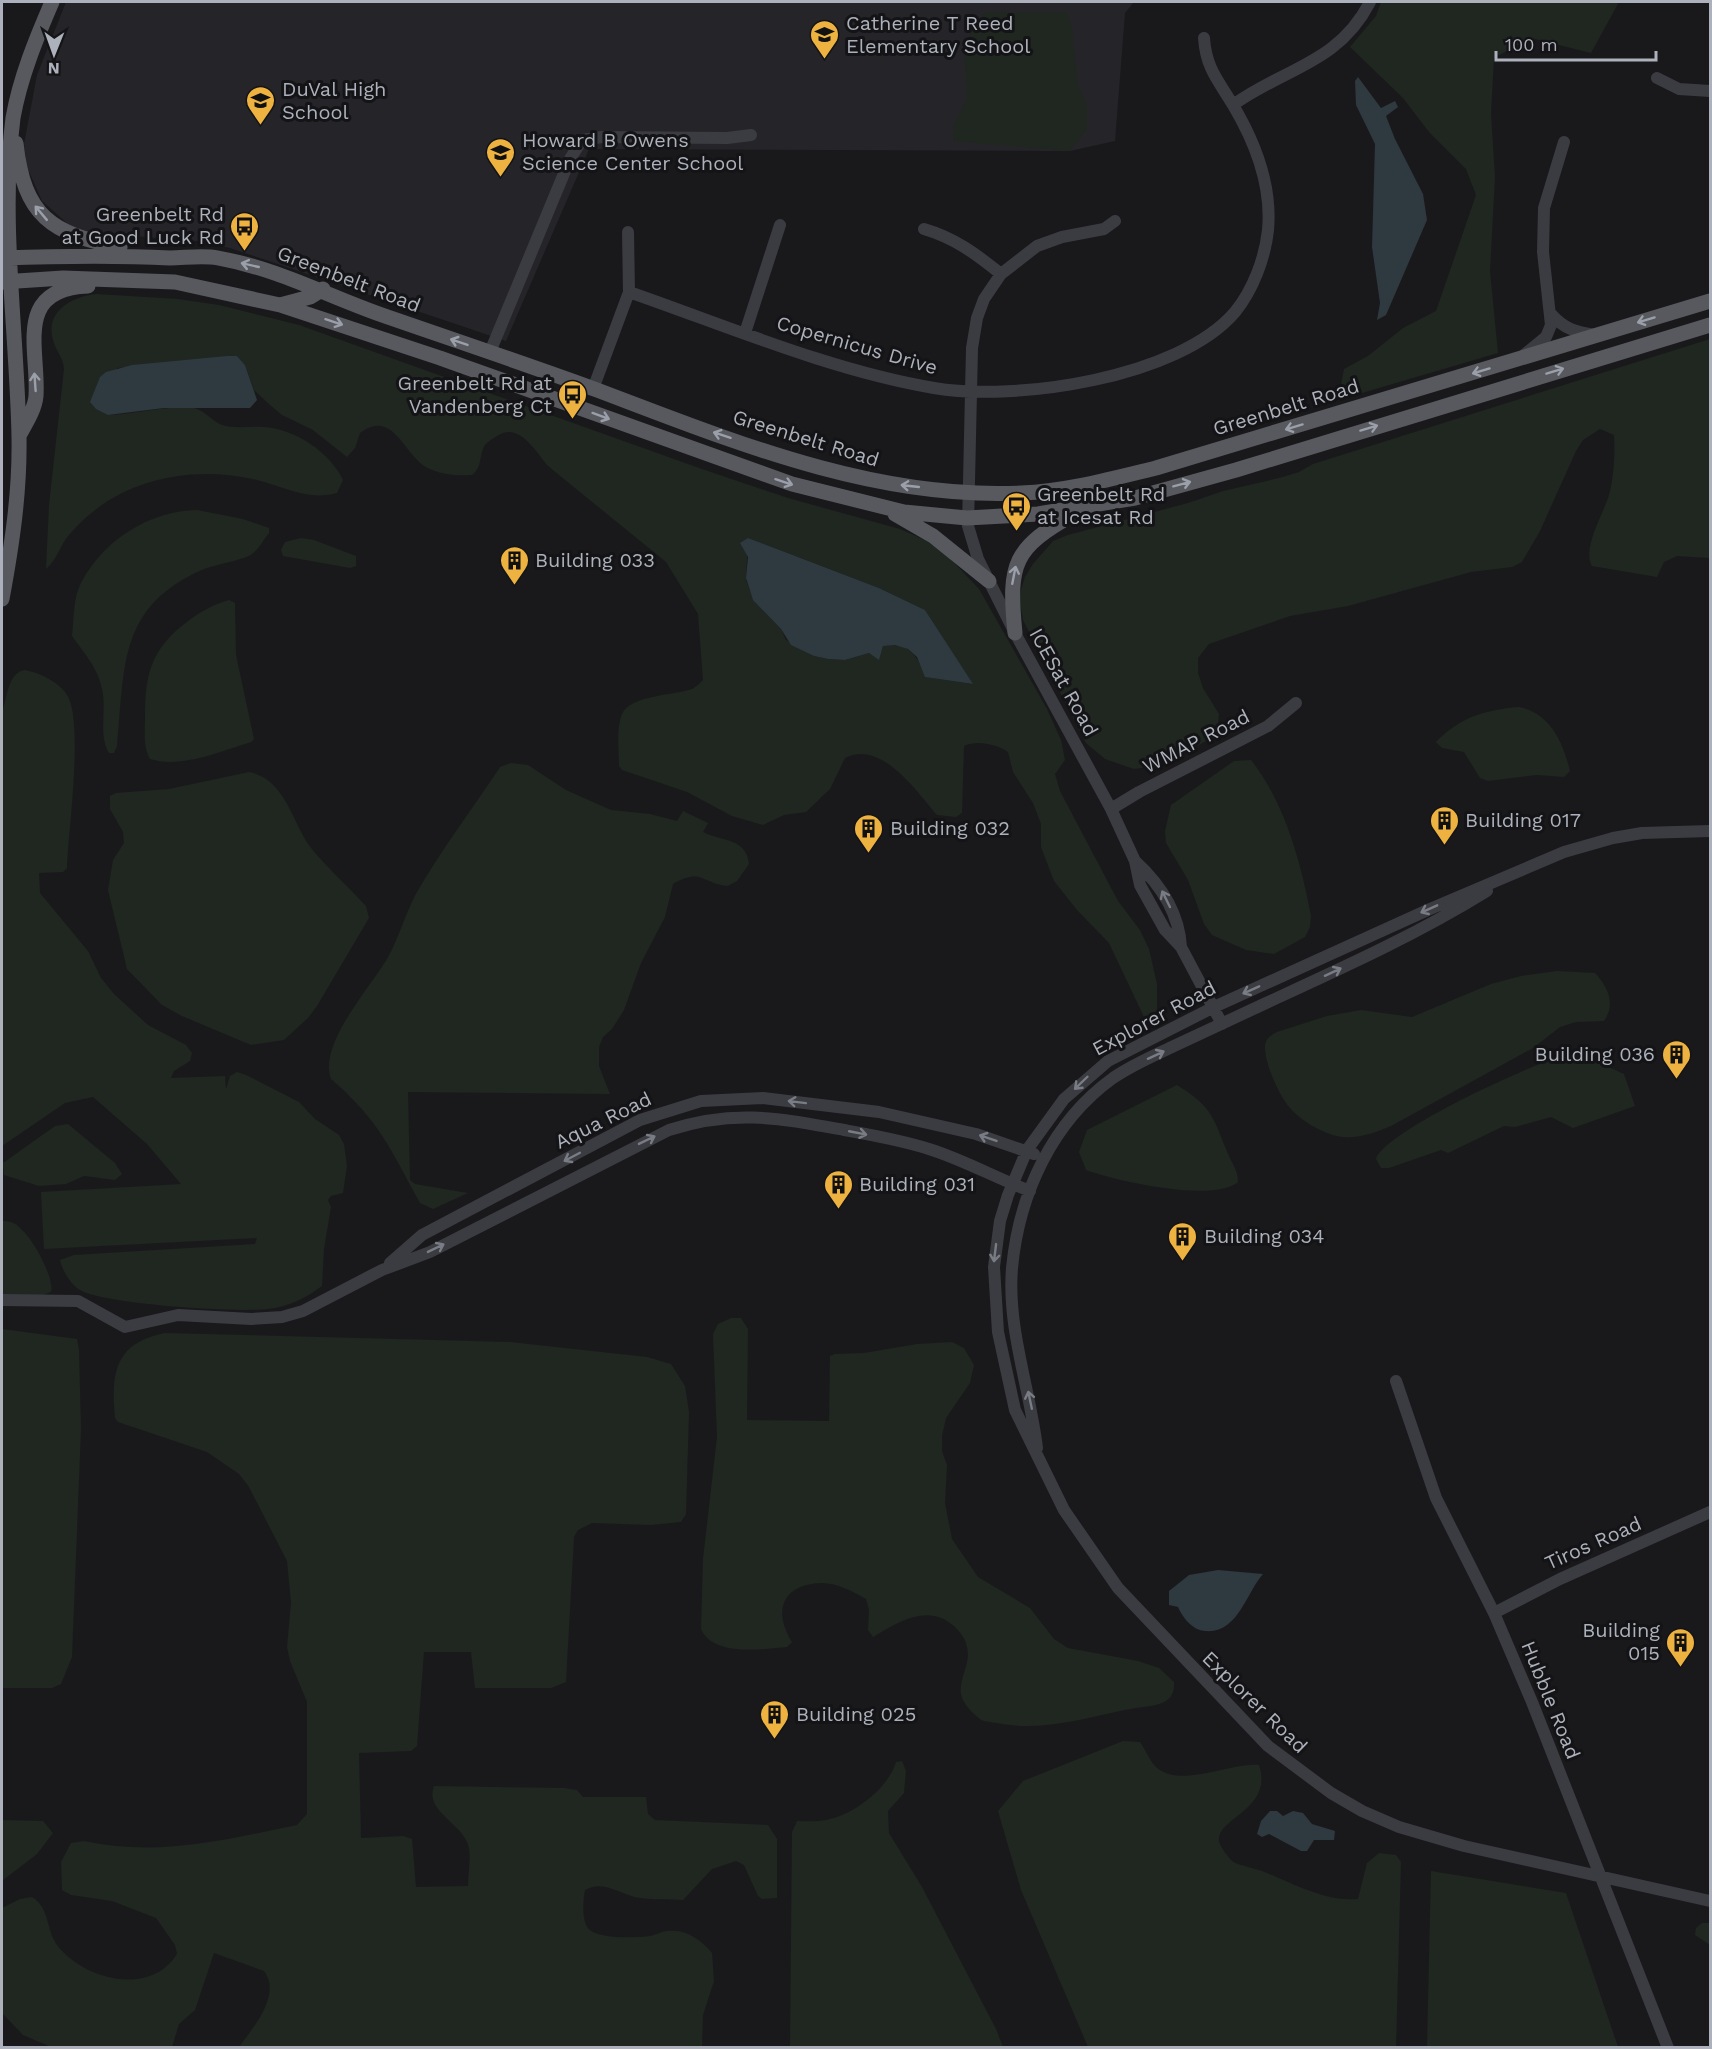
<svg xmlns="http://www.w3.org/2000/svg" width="1712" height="2049" viewBox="0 0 1712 2049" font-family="'Work Sans',sans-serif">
<rect width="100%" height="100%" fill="#19191c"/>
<!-- built -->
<path fill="#252529" d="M 66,2 L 1134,2 L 1125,13 L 1115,141 L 1070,151 L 589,149 L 506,341 L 230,248 L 197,241 L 82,232 L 69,225 L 42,201 L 27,167 L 24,144 L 37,75 Z"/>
<!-- green -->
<path fill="#1f2720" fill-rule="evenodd" d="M 1381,2 L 1619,2 L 1591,53 L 1531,38 L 1494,58 L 1491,114 L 1495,177 L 1490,271 L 1498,353 L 1338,400 L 1344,369 L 1368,356 L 1403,328 L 1436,311 L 1476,195 L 1466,169 L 1429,132 L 1403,98 L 1350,47 L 1376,16 Z
M 985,12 L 1067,12 L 1072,27 L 1078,86 L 1087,104 L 1087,129 L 1070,151 L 953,141 L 954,124 L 967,99 L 964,43 Z
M 96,294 L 178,299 L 219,305 L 299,325 L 702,469 L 788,498 L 900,529 L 925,540 L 948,556 L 979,589 L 1047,709 L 1061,740 L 1065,760 L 1055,774 L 1060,791 L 1118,901 L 1140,930 L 1149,949 L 1157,984 L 1157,1018 L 1148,1020 L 1144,1017 L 1109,943 L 1077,910 L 1054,881 L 1041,847 L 1041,824 L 1033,803 L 1013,772 L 1008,752 C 996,744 977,740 964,746 L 962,813 L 956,817 L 937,815 C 917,792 881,739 845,758 L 830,789 L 806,812 L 784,815 L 763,825 L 732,816 L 687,792 L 622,770 L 619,766 C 619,751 616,728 622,714 C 630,695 676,695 692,689 C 696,687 700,683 703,680 L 698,614 L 666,562 L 548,466 C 536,452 519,421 497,436 C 492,439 485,443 483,449 C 479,459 482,467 472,475 C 456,476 441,475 426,467 C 404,455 393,408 360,433 L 355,448 L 347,457 L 313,430 L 282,415 L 270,405 L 254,390 L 245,365 L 237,356 L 117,368 L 108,415 C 137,414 165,405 194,408 C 204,410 212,421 222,425 C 235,429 249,426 263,427 C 294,428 331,453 343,480 L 337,493 C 308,501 285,487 257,480 C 189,464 115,480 69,535 C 60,545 57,560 46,569 L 49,505 L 64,369 C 63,357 57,353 54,343 C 43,312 71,297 96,294 ZM 748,538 L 879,588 L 925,610 L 972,684 L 926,677 C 917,655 908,641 883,646 L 879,659 L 869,653 L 845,660 L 828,659 L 814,656 L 786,640 L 781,629 L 753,599 L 746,580 Z
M 1710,339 L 1710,558 L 1677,556 L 1664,562 L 1657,577 L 1592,566 C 1581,547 1606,511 1610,491 C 1614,474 1615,453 1614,435 L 1600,429 L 1583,440 L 1576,451 L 1540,531 L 1522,562 L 1512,567 L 1471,572 L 1348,606 L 1290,616 L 1209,644 L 1198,658 L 1198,673 L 1203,688 L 1219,714 L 1217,735 L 1188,751 L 1147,767 L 1134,769 L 1105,759 L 1086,743 L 1023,620 L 1019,596 L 1025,577 L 1033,564 L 1053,541 L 1068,535 L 1188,503 L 1223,491 L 1279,478 L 1299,472 L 1313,464 Z
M 197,510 L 243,519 L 269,528 L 269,533 C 264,539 259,549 252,554 C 246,559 215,565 204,569 C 118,606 125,665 117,746 L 114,753 L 109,753 C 98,736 107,708 102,689 C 98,668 84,653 72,636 C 74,619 73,596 82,581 C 105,539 150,511 197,510 Z
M 301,538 L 314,540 L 356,556 L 356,566 L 350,568 L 283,556 L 281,550 L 285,542 Z
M 229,600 L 235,603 L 236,655 L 254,739 L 251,742 C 221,751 181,769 150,759 C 143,747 145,731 145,718 C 145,673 151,649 188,621 C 200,612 214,604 229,600 Z
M 25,670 C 40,673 59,682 67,695 C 84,721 68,833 67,868 L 63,872 L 39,873 L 40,893 L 88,951 L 101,978 L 114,994 L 148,1025 L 186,1045 L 192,1053 L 190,1061 L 174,1071 L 171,1078 L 225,1076 L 226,1089 L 230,1076 L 237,1072 L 246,1075 L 299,1102 L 315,1119 L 339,1135 L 344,1144 L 347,1166 L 343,1193 L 331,1196 L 328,1200 L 331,1207 L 324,1249 L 322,1286 C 306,1298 288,1307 268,1309 C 238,1313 103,1304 80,1290 C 71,1285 62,1270 60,1260 L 74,1255 L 255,1244 L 257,1238 L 44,1249 L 41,1192 L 181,1184 L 147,1144 L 93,1097 L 65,1103 L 2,1146 L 2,713 C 7,698 8,672 25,670 Z
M 1519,707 C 1550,713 1563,742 1570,771 L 1564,777 L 1537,775 L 1488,781 L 1480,778 L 1464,752 L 1442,748 L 1436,742 C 1460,717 1485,710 1519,707 Z
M 1251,760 C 1285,803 1301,863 1311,916 L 1310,927 L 1305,937 L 1274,954 L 1246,950 L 1212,935 L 1204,924 L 1188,880 L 1166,843 L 1165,831 L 1171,805 L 1234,761 Z
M 511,763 L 528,765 L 566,790 L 611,810 L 650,814 L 677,821 L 683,811 L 708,823 L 703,832 C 722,842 746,837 749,864 L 737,881 L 728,886 C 703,884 701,867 673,884 L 665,917 L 641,963 L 624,1010 L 612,1029 L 603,1037 L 599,1047 L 599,1066 L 610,1094 L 408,1092 L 410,1180 L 415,1184 L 468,1193 L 433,1209 L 420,1203 C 391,1150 379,1120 331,1079 C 318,1044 370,988 387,959 C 399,938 405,914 417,892 C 442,849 473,808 500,767 Z
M 249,772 C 286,779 292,823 311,848 C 328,869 348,886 366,906 L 369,918 L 317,1006 L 308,1018 L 284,1040 L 251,1045 L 182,1016 L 162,1005 L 127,969 L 108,890 L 113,860 L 124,843 L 123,832 L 110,809 L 110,796 L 116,793 L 169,789 Z
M 1557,971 L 1595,973 C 1608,987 1616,1004 1604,1021 L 1576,1022 L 1560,1027 L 1533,1048 L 1391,1126 C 1375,1133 1355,1140 1337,1136 C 1322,1133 1300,1120 1290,1108 C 1279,1095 1264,1063 1265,1045 C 1266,1038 1271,1035 1277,1032 L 1327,1016 L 1361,1010 L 1412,1017 L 1491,984 L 1521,976 Z
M 1582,1049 C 1596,1050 1600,1054 1606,1066 L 1624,1074 L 1635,1106 L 1573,1128 L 1551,1117 L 1515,1127 L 1504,1126 L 1448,1153 L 1441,1150 L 1389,1168 L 1381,1168 L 1376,1159 C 1386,1129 1547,1057 1582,1049 Z
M 1177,1085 C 1215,1109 1212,1117 1229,1156 C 1233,1165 1238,1171 1238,1182 C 1213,1203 1116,1181 1086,1170 L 1079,1152 L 1087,1130 Z
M 68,1124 L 115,1163 L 122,1174 L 115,1180 L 84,1176 L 66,1184 L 39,1186 L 4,1175 L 3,1163 L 55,1126 Z
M 2,1221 C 11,1221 16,1223 22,1230 C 33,1239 55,1279 51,1292 L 43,1295 L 2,1295 Z
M 731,1318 L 741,1318 L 748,1329 L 747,1420 L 829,1421 L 830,1356 L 835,1354 L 864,1353 L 917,1344 L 952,1342 L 964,1348 L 974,1365 L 970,1383 L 946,1418 L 942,1436 L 942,1451 L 947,1465 L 945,1503 L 952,1539 L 978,1577 L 1030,1608 L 1054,1639 L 1068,1648 L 1138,1661 L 1159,1668 L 1174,1682 C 1176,1705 1154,1706 1136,1708 C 1089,1716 1045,1733 997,1723 C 992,1722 984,1722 980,1719 C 972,1713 963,1704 961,1694 C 959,1681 968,1667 968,1654 C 967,1641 963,1635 955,1627 C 929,1602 898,1622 873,1637 L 868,1630 L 869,1610 L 866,1599 C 853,1592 838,1583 822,1583 C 783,1584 772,1610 792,1642 L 787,1647 C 762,1649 713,1657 701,1629 L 703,1559 L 717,1437 L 713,1334 L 718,1324 Z
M 2,1329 L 77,1339 L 79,1350 L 81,1429 L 72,1657 L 61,1684 L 52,1688 L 2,1688 Z
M 165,1333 L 510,1342 L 647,1357 L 671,1364 L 685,1386 L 689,1412 L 686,1514 L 681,1522 L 651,1525 L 592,1523 L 578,1530 L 574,1537 L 566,1682 L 551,1688 L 475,1688 L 471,1652 L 424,1652 L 417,1746 L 411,1751 L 359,1753 L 361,1838 L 403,1836 L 412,1839 L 416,1887 L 468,1886 C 468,1874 471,1859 469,1848 C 464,1823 424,1813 434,1786 L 564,1788 L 577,1790 L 583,1797 L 646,1797 L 648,1814 L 655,1820 L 768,1825 L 777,1839 L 777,1898 L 762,1899 L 758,1896 L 744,1865 L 736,1861 L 712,1869 L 683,1900 C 669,1899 654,1900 640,1898 C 620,1895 604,1879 585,1890 C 583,1900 581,1923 590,1930 C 600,1939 637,1938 650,1936 C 656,1935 662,1931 668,1931 C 687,1929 701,1940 712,1953 L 714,1981 L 703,2015 L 702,2047 L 239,2047 C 253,2028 282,1994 264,1971 L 214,1953 L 195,2010 L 179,2024 L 172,2047 L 51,2047 L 23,2035 L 2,2013 L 2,1908 L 20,1899 L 32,1897 C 50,1908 46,1930 57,1945 C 84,1980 150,1997 177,1954 L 175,1945 L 156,1918 L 112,1901 L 71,1895 L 62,1890 L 61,1862 L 71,1843 L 84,1841 C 159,1857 223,1840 297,1825 L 307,1814 L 307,1702 L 290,1661 L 287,1647 L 291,1603 L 287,1561 L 249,1487 L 239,1474 L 207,1452 L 118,1422 L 115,1418 C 111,1374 114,1343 165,1333 Z
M 1123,1741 L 1140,1742 C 1145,1749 1149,1759 1155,1766 C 1178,1790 1231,1762 1259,1765 C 1274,1810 1216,1818 1219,1841 C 1220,1847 1230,1860 1235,1863 C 1243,1866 1253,1868 1262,1871 C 1292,1883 1325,1902 1358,1899 L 1367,1863 L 1379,1853 L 1396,1855 L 1401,1862 L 1396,2047 L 1088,2047 L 1021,1890 L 998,1811 L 1023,1781 Z
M 902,1761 L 906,1771 L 904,1793 L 888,1811 L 889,1833 L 922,1887 L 996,2029 L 1003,2047 L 790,2047 L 792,1832 L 797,1821 C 806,1821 817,1822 826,1820 C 853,1815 888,1789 896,1762 Z
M 2,1820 L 43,1821 L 53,1833 L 37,1854 L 2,1881 Z
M 1431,1871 L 1566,1893 L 1618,2047 L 1427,2047 Z
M 1702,1923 L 1710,1923 L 1710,1945 L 1695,1935 L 1696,1928 Z"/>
<!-- water -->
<path fill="#2f3940" d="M 1358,77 L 1381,108 L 1395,101 L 1398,107 L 1386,116 L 1395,139 L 1423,194 L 1427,220 L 1386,315 L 1377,320 L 1380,303 L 1372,247 L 1375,144 L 1356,105 L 1355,81 Z
M 227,356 L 237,356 L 245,365 L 257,400 L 250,408 L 164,408 L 108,415 L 96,409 L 90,402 L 100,377 L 106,372 L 132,365 Z
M 748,538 L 879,588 L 925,610 L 973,684 L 925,677 L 917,657 L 908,649 L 895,645 L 883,646 L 879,660 L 869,653 L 845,660 L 828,659 L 814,656 L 791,645 L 781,629 L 753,600 L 746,578 L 748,557 L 740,543 Z
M 1218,1570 L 1263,1574 C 1246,1593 1238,1634 1205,1631 C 1192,1630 1183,1618 1178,1607 L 1169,1605 L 1169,1591 L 1189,1575 Z
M 1270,1811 L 1277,1811 L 1283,1816 L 1293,1811 L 1303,1813 L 1312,1824 L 1335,1831 L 1334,1840 L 1314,1840 L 1307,1851 L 1301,1851 L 1269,1834 L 1262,1837 L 1257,1834 L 1261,1821 Z"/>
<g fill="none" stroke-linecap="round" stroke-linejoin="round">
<!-- minor -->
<path stroke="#3b3c41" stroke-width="12" d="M 1657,78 L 1679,89 L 1710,91
M 1233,105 C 1284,68 1338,64 1370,2
M 1115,221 L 1104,229 L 1062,237 L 1037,246 L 1001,274 L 984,299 L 977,318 L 972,348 L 968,526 L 978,559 L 1015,633 L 1111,809 L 1135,861 L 1140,885 L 1165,930 L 1181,947 L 1222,1024
M 924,229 C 955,238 976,254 1001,274
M 629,292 C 727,326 832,371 934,388 C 1015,402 1179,378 1235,312 C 1253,290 1265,258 1268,230 C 1272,187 1255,142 1233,105 C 1218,80 1206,68 1204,38
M 1551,314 C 1564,329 1576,332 1595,335
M 745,333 L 780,225
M 490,352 L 570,159 L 582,140 L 602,137 L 727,138 L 751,135
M 1524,355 L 1546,337 L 1551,325 L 1543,252 L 1544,208 L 1564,142
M 593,389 L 629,292 L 628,232
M 1111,809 L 1139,792 L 1268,726 L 1296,703
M 1710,831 L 1642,833 L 1613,838 L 1564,852 L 1430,909 L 1214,1007 L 1108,1061 L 1064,1099 L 1027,1150 L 1008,1195 L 1000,1221 L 994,1267 L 998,1332 L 1015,1410 L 1064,1510 L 1118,1588 L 1268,1746 L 1331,1793 L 1362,1811 L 1399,1827 L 1464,1846 L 1710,1901
M 1135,861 C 1160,884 1179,912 1181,947
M 390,1263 L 422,1235 L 640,1120 L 701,1101 L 763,1098 L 879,1112 L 976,1134 L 1034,1154
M 2,1300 L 78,1301 L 125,1327 L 178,1315 L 251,1319 L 282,1317 L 303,1311 L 382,1270 L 430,1252 L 669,1130 C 734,1109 778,1118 844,1130 C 872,1135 901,1140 929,1149 C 964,1160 996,1178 1030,1191
M 1396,1381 L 1436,1498 L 1494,1613 L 1532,1702 L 1668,2048
M 1037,1448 C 1030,1389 1007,1328 1012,1268 C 1019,1194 1052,1122 1113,1078 C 1132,1065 1153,1056 1174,1046 C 1204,1032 1234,1018 1264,1004 C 1340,969 1416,935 1487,891
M 1494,1613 L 1560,1579 L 1710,1512"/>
<!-- major -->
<path stroke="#57595f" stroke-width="15" d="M 16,143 C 24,216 51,234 120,247
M 2,258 C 59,256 112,255 170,258 C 185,258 202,255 218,258 C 279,269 325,295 382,315 C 454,340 526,364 597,390 C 732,441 874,500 1021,493 C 1067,491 1111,479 1156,468 L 1710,301
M 2,282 L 63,278 L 175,282 L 280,305 L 440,358 L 792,484 L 904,512 L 967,518 L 1038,514 L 1135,498 L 1236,470 L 1710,325
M 280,305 L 310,297 L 323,289
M 20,434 C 26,423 35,409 36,396 C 39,349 13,289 88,286
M 895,514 L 933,536 L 989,581
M 2,599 C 12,545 20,492 19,437 C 17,333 0,220 13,118 C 20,78 36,39 52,2
M 1015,633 C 1008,563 1013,548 1076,513"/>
</g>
<!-- one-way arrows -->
<defs><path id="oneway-shaft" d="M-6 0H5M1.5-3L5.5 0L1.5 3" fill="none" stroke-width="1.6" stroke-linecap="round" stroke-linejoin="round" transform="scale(1.5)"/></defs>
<g stroke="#9b9fa9">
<use href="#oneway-shaft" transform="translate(41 213) rotate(-130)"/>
<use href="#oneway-shaft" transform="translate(250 265) rotate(-167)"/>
<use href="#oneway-shaft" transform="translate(1646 320) rotate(163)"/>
<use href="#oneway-shaft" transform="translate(334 322) rotate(18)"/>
<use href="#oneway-shaft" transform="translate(459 342) rotate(-161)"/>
<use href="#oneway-shaft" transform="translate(1481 371) rotate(163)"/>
<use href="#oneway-shaft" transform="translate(1555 371) rotate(-17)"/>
<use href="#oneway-shaft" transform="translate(35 382) rotate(-94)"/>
<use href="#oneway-shaft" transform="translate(601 416) rotate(20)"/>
<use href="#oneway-shaft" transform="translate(1294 427) rotate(163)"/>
<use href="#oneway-shaft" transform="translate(1369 428) rotate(-17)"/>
<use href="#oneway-shaft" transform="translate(722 435) rotate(-162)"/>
<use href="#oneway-shaft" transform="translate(784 482) rotate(18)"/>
<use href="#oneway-shaft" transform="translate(1182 484) rotate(-15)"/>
<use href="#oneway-shaft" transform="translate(910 486) rotate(-174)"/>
<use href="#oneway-shaft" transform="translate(1014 575) rotate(-79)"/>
</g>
<g stroke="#797c84">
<use href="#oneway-shaft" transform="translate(1166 899) rotate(-116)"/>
<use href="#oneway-shaft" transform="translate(1429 909) rotate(156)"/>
<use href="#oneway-shaft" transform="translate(1333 972) rotate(-25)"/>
<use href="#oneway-shaft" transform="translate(1251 990) rotate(156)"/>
<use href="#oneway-shaft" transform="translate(1156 1055) rotate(-25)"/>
<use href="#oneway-shaft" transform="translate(1081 1083) rotate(136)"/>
<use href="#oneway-shaft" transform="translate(797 1102) rotate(-173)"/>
<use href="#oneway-shaft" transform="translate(858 1133) rotate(11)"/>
<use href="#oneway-shaft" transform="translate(988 1138) rotate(-161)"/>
<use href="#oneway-shaft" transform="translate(647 1140) rotate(-26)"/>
<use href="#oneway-shaft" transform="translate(572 1157) rotate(152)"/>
<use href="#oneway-shaft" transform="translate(436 1248) rotate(-26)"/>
<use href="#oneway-shaft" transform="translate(995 1253) rotate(97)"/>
<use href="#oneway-shaft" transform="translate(1030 1400) rotate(-102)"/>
</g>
<!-- icons -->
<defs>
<symbol id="school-pin" viewBox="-11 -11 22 30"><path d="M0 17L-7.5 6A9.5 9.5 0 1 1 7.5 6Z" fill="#eeb240" stroke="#141417"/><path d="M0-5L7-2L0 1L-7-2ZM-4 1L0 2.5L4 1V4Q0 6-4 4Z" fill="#111"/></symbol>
<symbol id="bus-pin" viewBox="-11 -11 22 30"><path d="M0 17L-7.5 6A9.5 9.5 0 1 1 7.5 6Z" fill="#eeb240" stroke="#141417"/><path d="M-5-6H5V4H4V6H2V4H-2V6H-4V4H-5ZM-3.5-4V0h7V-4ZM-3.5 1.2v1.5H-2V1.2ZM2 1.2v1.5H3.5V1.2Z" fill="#111"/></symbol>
<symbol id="building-pin" viewBox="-11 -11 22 30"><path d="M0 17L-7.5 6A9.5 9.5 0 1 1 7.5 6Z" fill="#eeb240" stroke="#141417"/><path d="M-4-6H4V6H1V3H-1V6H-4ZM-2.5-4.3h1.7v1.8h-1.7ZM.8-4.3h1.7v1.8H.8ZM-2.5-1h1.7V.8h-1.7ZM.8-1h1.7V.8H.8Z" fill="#111"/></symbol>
</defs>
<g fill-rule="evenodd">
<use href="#school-pin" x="808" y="18" width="33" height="45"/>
<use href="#school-pin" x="244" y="84" width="33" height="45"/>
<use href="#school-pin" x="484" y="136" width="33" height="45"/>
<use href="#bus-pin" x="228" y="210" width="33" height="45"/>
<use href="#bus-pin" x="556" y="378" width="33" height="45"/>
<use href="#bus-pin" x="1000" y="490" width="33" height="45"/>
<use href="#building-pin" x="498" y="544" width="33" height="45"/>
<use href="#building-pin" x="1428" y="804" width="33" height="45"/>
<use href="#building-pin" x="852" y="812" width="33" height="45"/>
<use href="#building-pin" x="1660" y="1038" width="33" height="45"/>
<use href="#building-pin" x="822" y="1168" width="33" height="45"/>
<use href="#building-pin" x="1166" y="1220" width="33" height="45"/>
<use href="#building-pin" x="1664" y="1626" width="33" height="45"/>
<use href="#building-pin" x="758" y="1698" width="33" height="45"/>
</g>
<g text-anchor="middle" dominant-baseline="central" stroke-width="6" stroke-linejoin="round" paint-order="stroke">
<!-- poi labels -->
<g font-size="20" fill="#acb1bb" stroke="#141417" text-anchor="start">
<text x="846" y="23">Catherine T Reed<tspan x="846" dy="23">Elementary School</tspan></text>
<text x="282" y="89">DuVal High<tspan x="282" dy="23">School</tspan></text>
<text x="522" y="140">Howard B Owens<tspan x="522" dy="23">Science Center School</tspan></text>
<text x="224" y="214" text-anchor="end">Greenbelt Rd<tspan x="224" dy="23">at Good Luck Rd</tspan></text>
<text x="552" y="383" text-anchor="end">Greenbelt Rd at<tspan x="552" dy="23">Vandenberg Ct</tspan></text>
<text x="1037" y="494">Greenbelt Rd<tspan x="1037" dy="23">at Icesat Rd</tspan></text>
<text x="535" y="560">Building 033</text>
<text x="1465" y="820">Building 017</text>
<text x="890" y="828">Building 032</text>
<text x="1655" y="1054" text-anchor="end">Building 036</text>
<text x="859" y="1184">Building 031</text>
<text x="1204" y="1236">Building 034</text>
<text x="1660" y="1630" text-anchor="end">Building<tspan x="1660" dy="23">015</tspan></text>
<text x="796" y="1714">Building 025</text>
</g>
<!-- street labels -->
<g font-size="20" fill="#acb1bb" stroke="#141417">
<text transform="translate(349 279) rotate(21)">Greenbelt Road</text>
<text transform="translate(857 345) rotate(16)">Copernicus Drive</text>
<text transform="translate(1286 407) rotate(-17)">Greenbelt Road</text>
<text transform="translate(806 438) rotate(17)">Greenbelt Road</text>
<text transform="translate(1064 682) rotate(61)">ICESat Road</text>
<text transform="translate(1196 741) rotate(-27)">WMAP Road</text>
<text transform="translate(1154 1018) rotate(-28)">Explorer Road</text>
<text transform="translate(603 1120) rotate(-26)">Aqua Road</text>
<text transform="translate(1593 1543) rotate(-24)">Tiros Road</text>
<text transform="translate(1551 1700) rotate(68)">Hubble Road</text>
<text transform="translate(1255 1702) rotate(44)">Explorer Road</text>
</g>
</g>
<!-- border -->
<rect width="1712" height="2049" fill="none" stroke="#acb1bb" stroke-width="6"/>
<!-- north arrow -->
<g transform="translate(54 54) rotate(181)" stroke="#141417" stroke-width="4.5" paint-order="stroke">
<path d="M0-4.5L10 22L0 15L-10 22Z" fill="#acb1bb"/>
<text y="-9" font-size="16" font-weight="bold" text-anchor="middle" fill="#acb1bb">N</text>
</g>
<!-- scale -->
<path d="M1496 51v9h160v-9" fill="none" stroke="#acb1bb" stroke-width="3"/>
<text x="1505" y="51" font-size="18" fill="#acb1bb" stroke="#141417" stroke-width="4.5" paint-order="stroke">100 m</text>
</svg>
